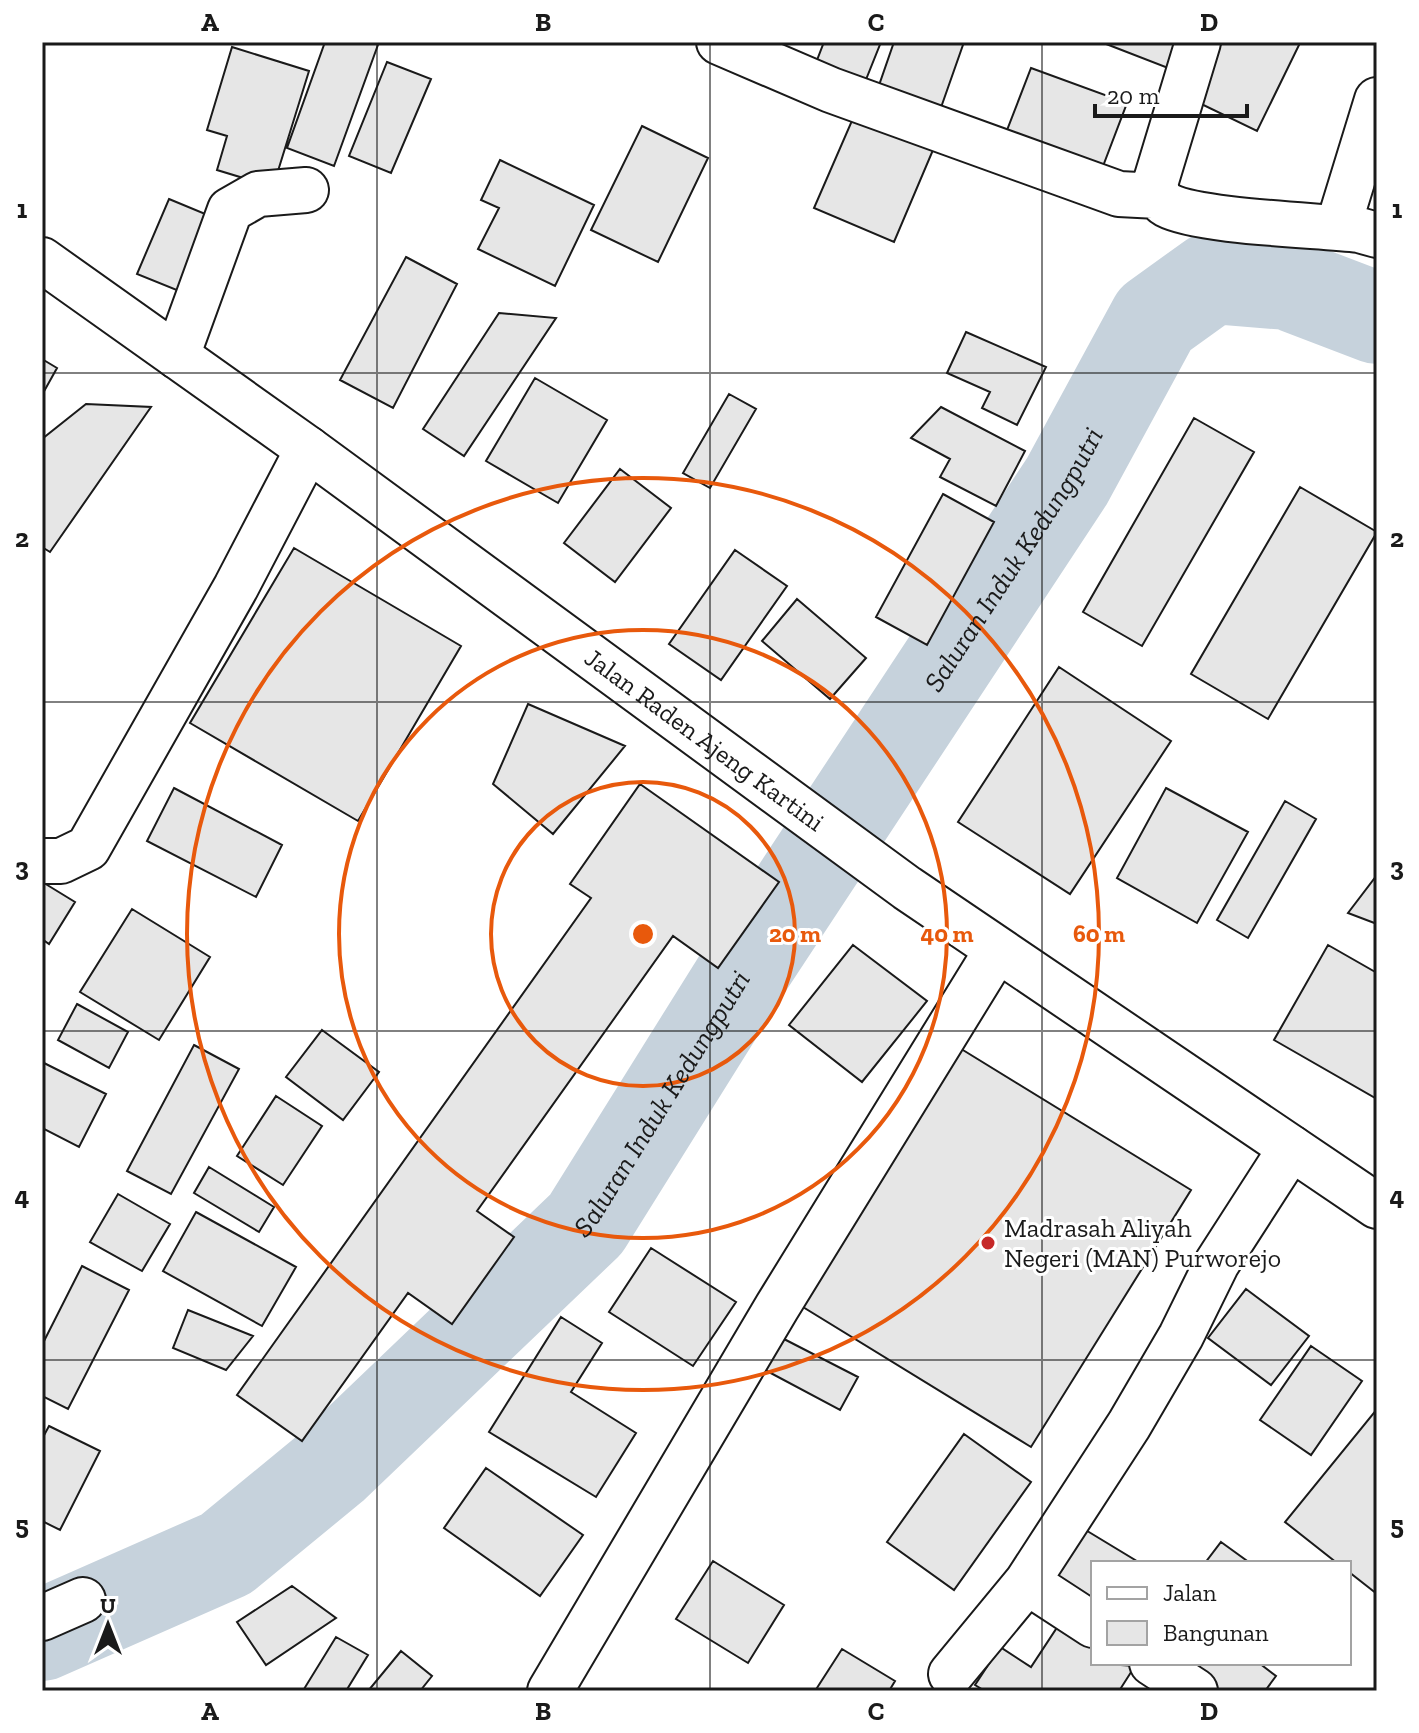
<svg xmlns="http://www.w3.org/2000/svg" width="1419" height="1733" viewBox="0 0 1419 1733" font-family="'Zilla Slab',serif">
<rect width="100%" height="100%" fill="#fff"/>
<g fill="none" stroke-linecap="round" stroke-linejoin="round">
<!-- river -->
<path stroke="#c6d2dc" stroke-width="92" id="s1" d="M 42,1635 L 226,1554 L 333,1466 L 586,1224 L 744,971 L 1067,481 L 1155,319 L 1212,278 L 1288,284 L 1377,318"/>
</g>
<!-- building -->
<path fill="#e6e6e6" stroke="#1a1a1a" stroke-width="2" d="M 325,42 L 379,42 L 334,166 L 287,148 Z
M 824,42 L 881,42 L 863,87 L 814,68 Z
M 894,42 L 964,42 L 938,116 L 876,94 Z
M 1101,42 L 1178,42 L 1168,68 Z
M 1222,42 L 1300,43 L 1257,131 L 1193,100 Z
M 232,47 L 309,71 L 273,187 L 217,170 L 227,136 L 207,130 Z
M 387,62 L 431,79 L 391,173 L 349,156 Z
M 1031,68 L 1127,103 L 1100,174 L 1004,138 Z
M 854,116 L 933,150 L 894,242 L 814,208 Z
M 642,126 L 708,158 L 658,262 L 591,230 Z
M 500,160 L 594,205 L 555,286 L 478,249 L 499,208 L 481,200 Z
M 169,199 L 215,218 L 184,293 L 137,274 Z
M 406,257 L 457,284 L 393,408 L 340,380 Z
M 499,313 L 556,318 L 464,456 L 423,429 Z
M 966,332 L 1046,367 L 1017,425 L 982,408 L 990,392 L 947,373 Z
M 42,359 L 57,368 L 42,395 Z
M 535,378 L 607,420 L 558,503 L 486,461 Z
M 729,394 L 756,409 L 710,488 L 683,473 Z
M 86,404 L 151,407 L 50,552 L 42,547 L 42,439 Z
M 941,407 L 1025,451 L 996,506 L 940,477 L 950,459 L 911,438 Z
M 1194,418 L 1254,452 L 1142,646 L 1083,612 Z
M 620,469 L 671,508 L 615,582 L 564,543 Z
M 1300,487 L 1377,532 L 1268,719 L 1191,674 Z
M 943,494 L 994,522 L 927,645 L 876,617 Z
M 294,548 L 461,646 L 358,821 L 190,723 Z
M 735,550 L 787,586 L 721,680 L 669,644 Z
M 797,599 L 866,658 L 830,699 L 762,641 Z
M 1059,667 L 1171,741 L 1070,894 L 958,822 Z
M 528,704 L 625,746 L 553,834 L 493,784 Z
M 640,784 L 779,882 L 718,968 L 673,936 L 477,1211 L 514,1237 L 452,1324 L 408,1293 L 302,1441 L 237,1395 L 591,898 L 570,884 Z
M 174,788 L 282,845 L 256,897 L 147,841 Z
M 1166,788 L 1248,832 L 1197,923 L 1117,878 Z
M 1285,801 L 1316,819 L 1248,938 L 1217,920 Z
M 1377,875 L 1377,924 L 1348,913 Z
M 44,883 L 75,902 L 49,944 L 42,939 Z
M 132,909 L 210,957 L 159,1040 L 80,992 Z
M 853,945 L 927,1001 L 862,1082 L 789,1025 Z
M 1328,945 L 1377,973 L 1377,1099 L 1274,1040 Z
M 77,1004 L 128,1032 L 109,1068 L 58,1040 Z
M 322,1030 L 379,1072 L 343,1120 L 286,1077 Z
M 945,1039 L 1191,1190 L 1031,1447 L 785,1296 Z
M 194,1045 L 239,1069 L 171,1194 L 127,1171 Z
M 42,1062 L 106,1094 L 79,1147 L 42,1128 Z
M 276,1096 L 322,1126 L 283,1185 L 237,1156 Z
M 209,1167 L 274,1207 L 259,1232 L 194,1193 Z
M 118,1194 L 170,1224 L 142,1271 L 90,1242 Z
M 196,1212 L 296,1267 L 262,1326 L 163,1271 Z
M 651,1248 L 736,1302 L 693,1366 L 609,1312 Z
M 82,1266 L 129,1290 L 68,1409 L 42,1396 L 42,1345 Z
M 1246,1289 L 1309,1336 L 1271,1385 L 1208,1338 Z
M 188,1310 L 253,1336 L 226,1370 L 173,1348 Z
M 561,1317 L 602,1343 L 571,1392 L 636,1433 L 596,1497 L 489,1432 Z
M 782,1338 L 858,1377 L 840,1410 L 765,1370 Z
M 1311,1346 L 1362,1381 L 1311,1455 L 1260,1420 Z
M 1377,1409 L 1377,1594 L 1349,1572 L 1349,1563 L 1337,1563 L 1285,1522 Z
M 49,1426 L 100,1451 L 60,1530 L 42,1521 L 42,1439 Z
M 964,1434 L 1031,1482 L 954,1590 L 887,1542 Z
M 486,1468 L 583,1535 L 540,1596 L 444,1528 Z
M 1079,1526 L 1140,1563 L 1093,1563 L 1093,1604 L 1047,1576 Z
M 1221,1542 L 1250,1563 L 1205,1563 Z
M 713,1561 L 784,1605 L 748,1663 L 676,1619 Z
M 292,1586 L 336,1618 L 266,1665 L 237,1622 Z
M 1062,1620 L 1093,1640 L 1093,1663 L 1135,1666 L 1119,1691 L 985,1691 L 975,1685 L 1000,1647 L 1031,1667 Z
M 336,1637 L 368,1655 L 346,1691 L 308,1691 L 304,1689 Z
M 842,1649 L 895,1681 L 889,1691 L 815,1691 Z
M 401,1651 L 432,1676 L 420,1691 L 368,1691 Z
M 1179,1663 L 1259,1663 L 1276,1676 L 1265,1691 L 1215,1691 Z"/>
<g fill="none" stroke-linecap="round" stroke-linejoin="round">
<defs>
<path id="minor" d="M 719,42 L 831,90 L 1119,194 L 1158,196
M 1198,42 L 1155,184 C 1157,192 1158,200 1167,205 C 1199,222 1317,225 1359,230 L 1377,235
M 1338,227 L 1377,100
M 177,356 L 230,210 L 258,194 L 306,190
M 42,861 L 61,861 L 88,848 L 236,587 L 308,449
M 42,1618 L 83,1600
M 1093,1625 L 1027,1582 L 1129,1425 L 1181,1336 L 1217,1263 L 1291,1148
M 1152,1663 L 1195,1691
M 951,1674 L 1027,1582
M 550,1691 L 777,1307 L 997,950"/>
<g id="tertiary">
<path id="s2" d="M 42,260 L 308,449 L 907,888 L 1377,1206"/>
</g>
</defs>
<!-- minor casing -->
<use href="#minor" stroke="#1a1a1a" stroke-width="48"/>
<!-- tertiary casing -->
<use href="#tertiary" stroke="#1a1a1a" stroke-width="48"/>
<!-- minor -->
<use href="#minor" stroke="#fff" stroke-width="44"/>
<!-- tertiary -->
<use href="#tertiary" stroke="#fff" stroke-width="44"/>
</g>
<!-- grid -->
<path fill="none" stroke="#1a1a1a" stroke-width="2" stroke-opacity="0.55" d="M 377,42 L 377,1691M 710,42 L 710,1691M 1042,42 L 1042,1691M 42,373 L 1377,373M 42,702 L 1377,702M 42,1031 L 1377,1031M 42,1360 L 1377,1360"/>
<!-- distance rings -->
<g fill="none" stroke="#e8590c" stroke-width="4">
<circle cx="643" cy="934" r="152"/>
<circle cx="643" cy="934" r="304"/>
<circle cx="643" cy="934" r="456"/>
</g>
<!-- markers -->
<circle fill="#c62828" stroke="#fff" stroke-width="3" cx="988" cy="1243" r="8"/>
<g text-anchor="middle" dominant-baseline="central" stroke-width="6" stroke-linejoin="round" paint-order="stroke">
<!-- street labels -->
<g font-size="26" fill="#1a1a1a" stroke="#fff">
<text stroke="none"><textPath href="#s2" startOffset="818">Jalan Raden Ajeng Kartini</textPath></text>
</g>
<!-- poi labels -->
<g font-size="26" fill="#1a1a1a" stroke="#fff" text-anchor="start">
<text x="1004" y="1228">Madrasah Aliyah<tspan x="1004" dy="30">Negeri (MAN) Purworejo</tspan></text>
</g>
<!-- water labels -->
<g font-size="28" font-style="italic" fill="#1a1a1a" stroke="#fff">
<text stroke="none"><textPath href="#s1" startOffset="1480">Saluran Induk Kedungputri</textPath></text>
<text stroke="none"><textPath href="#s1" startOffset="832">Saluran Induk Kedungputri</textPath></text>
</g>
</g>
<circle cx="643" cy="934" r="12" fill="#e8590c" stroke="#fff" stroke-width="4"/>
<g font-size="24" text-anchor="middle" font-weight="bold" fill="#e8590c" stroke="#fff" stroke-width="6" stroke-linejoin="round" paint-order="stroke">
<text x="795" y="942">20 m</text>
<text x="947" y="942">40 m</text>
<text x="1099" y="942">60 m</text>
</g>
<!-- border -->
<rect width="1419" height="1733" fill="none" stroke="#ffffff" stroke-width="88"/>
<!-- legend -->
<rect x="1091" y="1561" width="260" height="104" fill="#ffffff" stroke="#a3a3a3" stroke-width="2"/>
<rect x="1107" y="1587" width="40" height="12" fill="#ffffff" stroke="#a3a3a3" stroke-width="2"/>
<text x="1163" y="1601" font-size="24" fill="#1a1a1a">Jalan</text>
<rect x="1107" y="1621" width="40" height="24" fill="#e6e6e6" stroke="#a3a3a3" stroke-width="2"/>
<text x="1163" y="1641" font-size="24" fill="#1a1a1a">Bangunan</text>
<!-- north arrow -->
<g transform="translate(108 1625)" stroke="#ffffff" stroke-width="6" paint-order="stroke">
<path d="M0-6L14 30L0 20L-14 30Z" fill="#1a1a1a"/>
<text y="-12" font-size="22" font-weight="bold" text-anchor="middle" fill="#1a1a1a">U</text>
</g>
<!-- scale -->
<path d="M1095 104v12h152v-12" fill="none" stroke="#1a1a1a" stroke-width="4"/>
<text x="1107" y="104" font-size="24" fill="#1a1a1a" stroke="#ffffff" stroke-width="6" paint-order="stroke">20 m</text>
<rect x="44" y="44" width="1331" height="1645" fill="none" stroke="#1a1a1a" stroke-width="3"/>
<g font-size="26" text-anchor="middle" font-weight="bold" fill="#1a1a1a">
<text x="210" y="31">A</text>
<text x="543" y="31">B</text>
<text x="876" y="31">C</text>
<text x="1209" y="31">D</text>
<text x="22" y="218">1</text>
<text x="1397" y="218">1</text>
<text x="22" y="547">2</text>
<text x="1397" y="547">2</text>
<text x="22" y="876">3</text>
<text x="1397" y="876">3</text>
<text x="22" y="1205">4</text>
<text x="1397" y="1205">4</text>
<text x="22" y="1534">5</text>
<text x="1397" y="1534">5</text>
<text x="210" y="1720">A</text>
<text x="543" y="1720">B</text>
<text x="876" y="1720">C</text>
<text x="1209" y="1720">D</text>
</g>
</svg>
